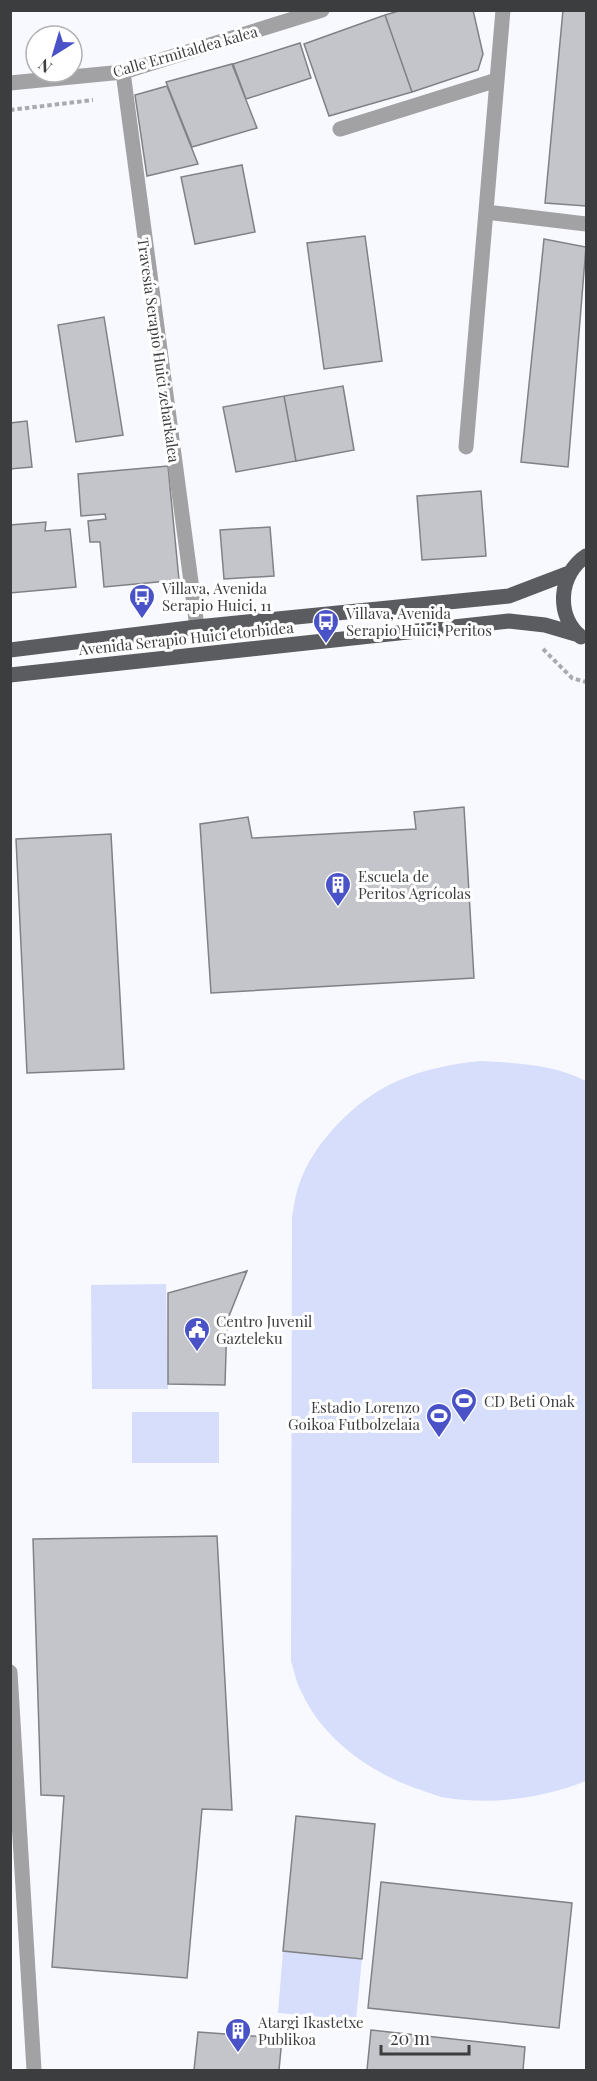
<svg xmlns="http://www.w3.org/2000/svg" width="597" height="2081" viewBox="0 0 597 2081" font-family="'Playfair Display',serif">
<rect width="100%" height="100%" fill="#f8f9fe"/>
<!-- green -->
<path fill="#d7defb" d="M 480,1061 C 516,1063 554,1064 586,1081 L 586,1781 C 543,1798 494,1805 447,1798 C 439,1797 430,1793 421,1790 C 372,1774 323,1740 301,1691 C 296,1682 294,1670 291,1661 L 292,1217 C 294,1207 295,1195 299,1185 C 312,1144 355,1100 395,1082 C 422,1070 450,1064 480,1061 Z
M 166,1284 L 168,1389 L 92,1389 L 91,1285 Z
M 132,1412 L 219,1412 L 219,1463 L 132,1463 Z
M 283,1951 L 362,1959 L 356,2020 L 278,2013 Z"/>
<!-- building -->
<path fill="#c4c5ca" stroke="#808185" stroke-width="1.5" d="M 402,10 L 473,10 L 483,54 L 478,70 L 412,92 L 385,15 Z
M 563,10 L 586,10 L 586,206 L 545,203 Z
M 385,15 L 412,92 L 329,116 L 304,44 Z
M 300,43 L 311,78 L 246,99 L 233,64 Z
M 232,64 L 257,128 L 192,147 L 166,82 Z
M 167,86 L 198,164 L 147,176 L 135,95 Z
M 242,165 L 255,232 L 195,244 L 181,177 Z
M 365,236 L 382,361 L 324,369 L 307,243 Z
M 544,239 L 586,247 L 568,467 L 521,462 Z
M 104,317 L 123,435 L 76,442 L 58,325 Z
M 343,386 L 354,450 L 296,461 L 284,396 Z
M 284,396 L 296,461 L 236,472 L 223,407 Z
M 27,421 L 32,467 L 10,469 L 10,423 Z
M 168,466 L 179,580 L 104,587 L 100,542 L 90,542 L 88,521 L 106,519 L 105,514 L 81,516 L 78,474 Z
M 481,491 L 486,556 L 422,560 L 417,496 Z
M 46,522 L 45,531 L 70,529 L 76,587 L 10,593 L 10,525 Z
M 270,527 L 274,576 L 224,579 L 220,530 Z
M 464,807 L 474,978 L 211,993 L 200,824 L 248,817 L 252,838 L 416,829 L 414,812 Z
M 111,834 L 124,1069 L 27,1073 L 16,839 Z
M 247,1271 L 227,1321 L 225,1385 L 168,1384 L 168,1293 Z
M 217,1536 L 232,1810 L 202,1809 L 187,1978 L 52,1967 L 64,1796 L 41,1795 L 33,1539 Z
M 296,1816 L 375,1824 L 362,1959 L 283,1951 Z
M 381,1882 L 572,1903 L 559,2028 L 368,2008 Z
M 371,2030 L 525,2047 L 523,2070 L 367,2070 Z
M 198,2032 L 282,2038 L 279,2070 L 194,2070 Z"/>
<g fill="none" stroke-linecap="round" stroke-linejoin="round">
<!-- path -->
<path stroke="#a9aaae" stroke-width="4" stroke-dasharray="4.5 3" stroke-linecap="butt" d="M 10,110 L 93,100
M 543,649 L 572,678 L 586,682"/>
<!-- minor -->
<path stroke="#a2a2a5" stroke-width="15" d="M 123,72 L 197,627
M 10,83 L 123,72 L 322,10
M 340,129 L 497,80
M 486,212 L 586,224
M 466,447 L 503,10
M 10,1672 L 34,2070"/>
<!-- major -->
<path stroke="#5b5c60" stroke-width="15" d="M 581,637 C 555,615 559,574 586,556
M 10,650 L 197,627 L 509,596 L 569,573
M 10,675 L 509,621 L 545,625 L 579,635"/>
</g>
<!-- icons -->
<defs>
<symbol id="bus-pin" viewBox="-11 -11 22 30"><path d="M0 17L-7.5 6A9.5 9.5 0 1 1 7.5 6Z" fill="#4952c7" stroke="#fff"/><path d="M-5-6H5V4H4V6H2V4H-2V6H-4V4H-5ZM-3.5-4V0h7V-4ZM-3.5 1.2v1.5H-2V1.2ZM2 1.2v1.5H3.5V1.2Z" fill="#fff"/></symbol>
<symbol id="building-pin" viewBox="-11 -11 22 30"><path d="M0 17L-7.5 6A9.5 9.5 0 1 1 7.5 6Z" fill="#4952c7" stroke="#fff"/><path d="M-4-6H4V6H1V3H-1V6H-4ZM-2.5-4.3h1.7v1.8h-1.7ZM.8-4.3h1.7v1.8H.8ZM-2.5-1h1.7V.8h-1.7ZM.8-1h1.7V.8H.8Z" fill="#fff"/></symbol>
<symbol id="civic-pin" viewBox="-11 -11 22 30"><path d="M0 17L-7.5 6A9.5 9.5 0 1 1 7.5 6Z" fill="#4952c7" stroke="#fff"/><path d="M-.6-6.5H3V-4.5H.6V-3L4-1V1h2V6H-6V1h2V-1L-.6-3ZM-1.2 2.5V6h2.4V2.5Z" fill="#fff"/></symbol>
<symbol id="stadium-pin" viewBox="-11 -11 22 30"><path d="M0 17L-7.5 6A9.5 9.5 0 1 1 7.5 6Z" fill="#4952c7" stroke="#fff"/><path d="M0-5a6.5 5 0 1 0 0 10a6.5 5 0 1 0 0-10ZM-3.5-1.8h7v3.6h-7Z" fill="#fff"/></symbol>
</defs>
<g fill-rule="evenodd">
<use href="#bus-pin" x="127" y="582" width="30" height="40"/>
<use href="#bus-pin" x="311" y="607" width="30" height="40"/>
<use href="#building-pin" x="323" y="870" width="30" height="40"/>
<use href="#civic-pin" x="182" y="1315" width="30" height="40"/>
<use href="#stadium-pin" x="449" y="1386" width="30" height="40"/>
<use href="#stadium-pin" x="424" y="1401" width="30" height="40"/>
<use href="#building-pin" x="223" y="2016" width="30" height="40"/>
</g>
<g text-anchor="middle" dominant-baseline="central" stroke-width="6" stroke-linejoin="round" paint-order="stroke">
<!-- street labels -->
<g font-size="15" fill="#3c3d3f" stroke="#fff">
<text transform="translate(185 51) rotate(-16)">Calle Ermitaldea kalea</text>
<text transform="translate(159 350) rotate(82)">Travesía Serapio Huici zeharkalea</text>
<text transform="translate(186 638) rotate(-6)">Avenida Serapio Huici etorbidea</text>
</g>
<!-- poi labels -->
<g font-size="15" fill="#3c3d3f" stroke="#fff" text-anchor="start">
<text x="162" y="588">Villava, Avenida<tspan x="162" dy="17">Serapio Huici, 11</tspan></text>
<text x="346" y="613">Villava, Avenida<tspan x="346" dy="17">Serapio Huici, Peritos</tspan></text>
<text x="358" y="876">Escuela de<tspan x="358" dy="17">Peritos Agrícolas</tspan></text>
<text x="216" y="1321">Centro Juvenil<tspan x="216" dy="17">Gazteleku</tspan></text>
<text x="484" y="1401">CD Beti Onak</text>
<text x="420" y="1407" text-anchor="end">Estadio Lorenzo<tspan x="420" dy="17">Goikoa Futbolzelaia</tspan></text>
<text x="258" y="2022">Atargi Ikastetxe<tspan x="258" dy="17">Publikoa</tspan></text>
</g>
</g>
<!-- border -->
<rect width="597" height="2081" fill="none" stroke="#3c3d3f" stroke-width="24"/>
<!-- north arrow -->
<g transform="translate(54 54) rotate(217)"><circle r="28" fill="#ffffff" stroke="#b1b1b2" stroke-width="1.5"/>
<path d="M0-4.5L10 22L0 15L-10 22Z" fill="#4952c7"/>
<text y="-9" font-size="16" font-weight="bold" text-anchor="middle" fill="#3c3d3f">N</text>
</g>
<!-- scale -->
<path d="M381 2045v9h88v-9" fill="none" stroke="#3c3d3f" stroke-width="3"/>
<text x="390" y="2045" font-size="18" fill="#3c3d3f" stroke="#ffffff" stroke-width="4.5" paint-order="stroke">20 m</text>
</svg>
